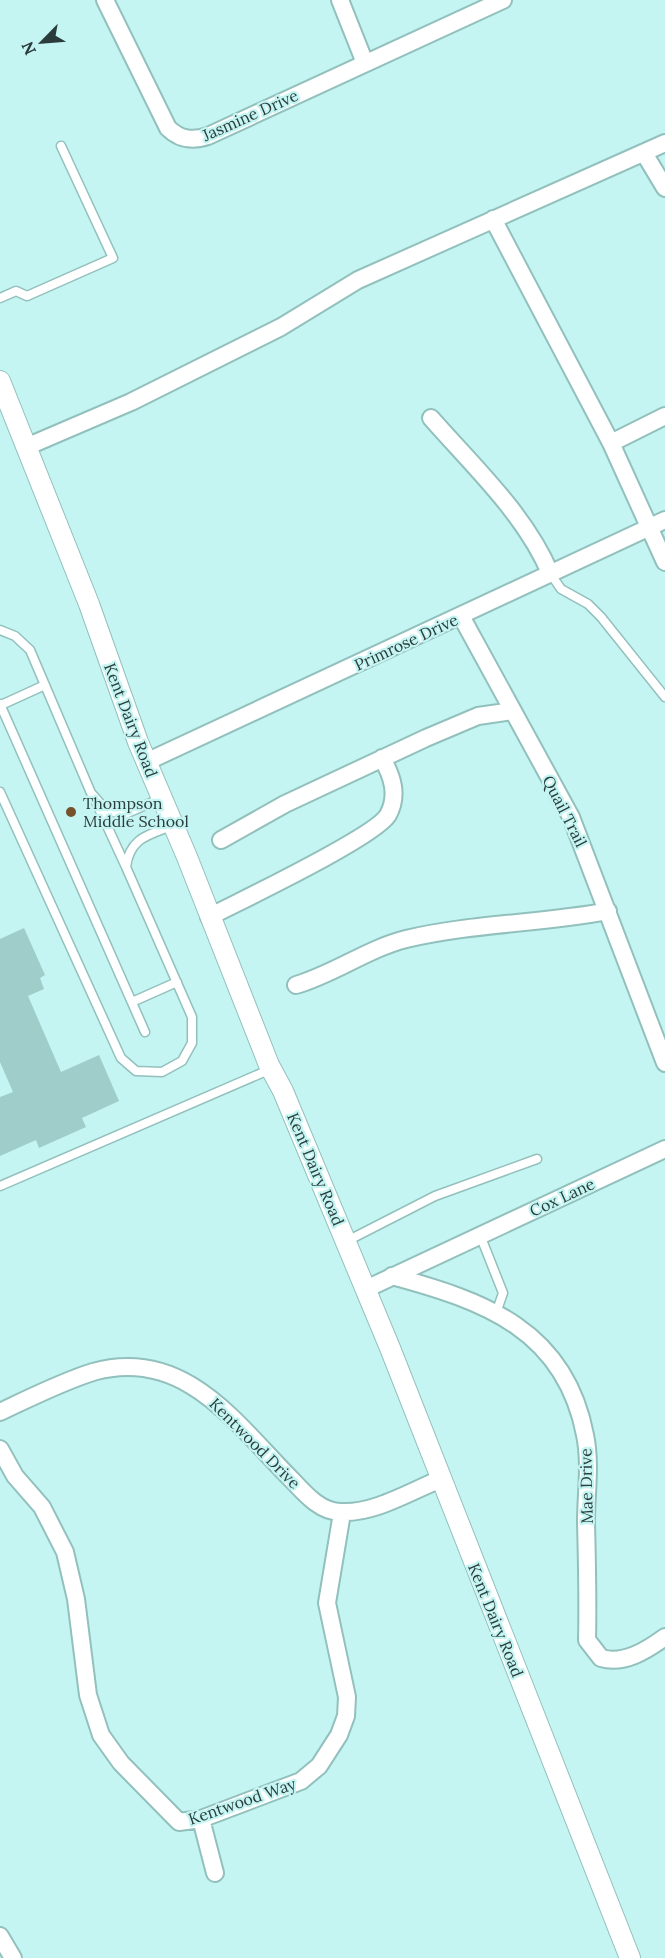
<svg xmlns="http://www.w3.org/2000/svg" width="665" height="1958" viewBox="0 0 665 1958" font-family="Lora,serif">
<rect width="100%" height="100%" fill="#c5f5f2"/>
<!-- building -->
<path fill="#9ecdca" d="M 24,928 L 45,975 L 40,978 L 44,989 L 28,996 L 61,1072 L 99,1055 L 119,1101 L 82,1118 L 86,1127 L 39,1148 L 36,1140 L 0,1156 L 0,1097 L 13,1092 L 0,1062 L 0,939 Z"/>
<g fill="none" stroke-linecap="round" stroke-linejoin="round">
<defs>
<path id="service" d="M 0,298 L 16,291 L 27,296 L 113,258 L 61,146
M 550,573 L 561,589 L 588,604 L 601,617 L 665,697
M 0,630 L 15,636 L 30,650 L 91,793 L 107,811 L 125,814 L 162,798
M 0,704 L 145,1032
M 1,705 L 45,685
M 0,792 L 121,1058 L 136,1071 L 162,1072 L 182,1061 L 192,1043 L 192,1017 L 126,867 C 130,837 149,835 174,825
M 96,802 L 126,867
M 132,1002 L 177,982
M 0,1186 L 271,1069
M 480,1235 L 503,1293 L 496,1313
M 347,1241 L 435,1196 L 537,1159"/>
<path id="minor" d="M 105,0 L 168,128 C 180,140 193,141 208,136 L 503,0
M 340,0 L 365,63
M 644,153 L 665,188
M 493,219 L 611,443 L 665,562
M 431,418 C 473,466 525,514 550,573
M 611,443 L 665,416
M 26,447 L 131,402 L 281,327 L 358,280 L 665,143
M 461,616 L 571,817 L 665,1063
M 146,762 L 665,520
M 221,840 L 285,804 L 426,738 L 478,716 L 512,711
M 209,917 C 240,901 375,837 388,815 C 399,795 392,776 382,758
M 296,985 C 334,974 367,949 406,939 C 473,923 541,924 608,911
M 392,1276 C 485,1301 565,1330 585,1435 C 591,1464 586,1493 586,1522 C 587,1561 588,1600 587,1640 L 601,1658 C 624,1665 647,1650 665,1637
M 366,1289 L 665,1149
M 0,1412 C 30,1398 61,1382 93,1372 C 185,1346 237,1425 293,1481 C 306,1495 321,1512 341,1512 C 374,1514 411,1491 441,1479
M 0,1449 L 15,1476 L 42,1507 L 65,1552 L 76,1599 L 88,1695 L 101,1735 L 121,1763 L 179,1822 L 201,1819 L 301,1781 L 319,1766 L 339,1735 L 346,1716 L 347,1697 L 327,1603 L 342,1513
M 201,1819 L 215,1873
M 0,1936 L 13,1958"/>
<path id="tertiary" d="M 0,381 L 89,604 L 138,742 L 187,857 L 269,1065 L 283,1091 L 390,1348 L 630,1958"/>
</defs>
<!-- service casing -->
<use href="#service" stroke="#92c0bd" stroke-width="11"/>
<!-- minor casing -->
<use href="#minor" stroke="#92c0bd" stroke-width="20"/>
<!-- tertiary casing -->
<use href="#tertiary" stroke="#92c0bd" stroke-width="22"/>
<!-- service -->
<use href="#service" stroke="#fff" stroke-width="8"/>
<!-- minor -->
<use href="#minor" stroke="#fff" stroke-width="16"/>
<!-- tertiary -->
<use href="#tertiary" stroke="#fff" stroke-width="20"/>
</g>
<!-- markers -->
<circle fill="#76512c" stroke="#c5f5f2" stroke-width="2" cx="71" cy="812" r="6"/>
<g text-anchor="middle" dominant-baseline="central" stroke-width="4.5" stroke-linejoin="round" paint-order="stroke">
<!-- street labels -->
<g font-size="16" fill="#2a3d3c" stroke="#c5f5f2">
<text transform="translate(250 115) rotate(-24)">Jasmine Drive</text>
<text transform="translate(406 642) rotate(-25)">Primrose Drive</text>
<text transform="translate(131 720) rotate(69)">Kent Dairy Road</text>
<text transform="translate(565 811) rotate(63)">Quail Trail</text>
<text transform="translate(316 1169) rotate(67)">Kent Dairy Road</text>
<text transform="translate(562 1197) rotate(-25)">Cox Lane</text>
<text transform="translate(255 1443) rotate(45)">Kentwood Drive</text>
<text transform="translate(586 1486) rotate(-91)">Mae Drive</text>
<text transform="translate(496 1620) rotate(68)">Kent Dairy Road</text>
<text transform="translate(242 1801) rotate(-19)">Kentwood Way</text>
</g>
<!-- poi labels -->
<g font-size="16" fill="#2a3d3c" stroke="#c5f5f2" text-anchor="start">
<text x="83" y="803">Thompson<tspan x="83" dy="18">Middle School</tspan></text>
</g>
</g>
<!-- north arrow -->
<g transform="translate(42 42) rotate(245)" stroke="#c5f5f2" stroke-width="4.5" paint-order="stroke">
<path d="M0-4.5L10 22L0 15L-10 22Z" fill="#2a3d3c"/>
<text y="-9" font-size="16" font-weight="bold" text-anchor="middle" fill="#2a3d3c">N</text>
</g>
</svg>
